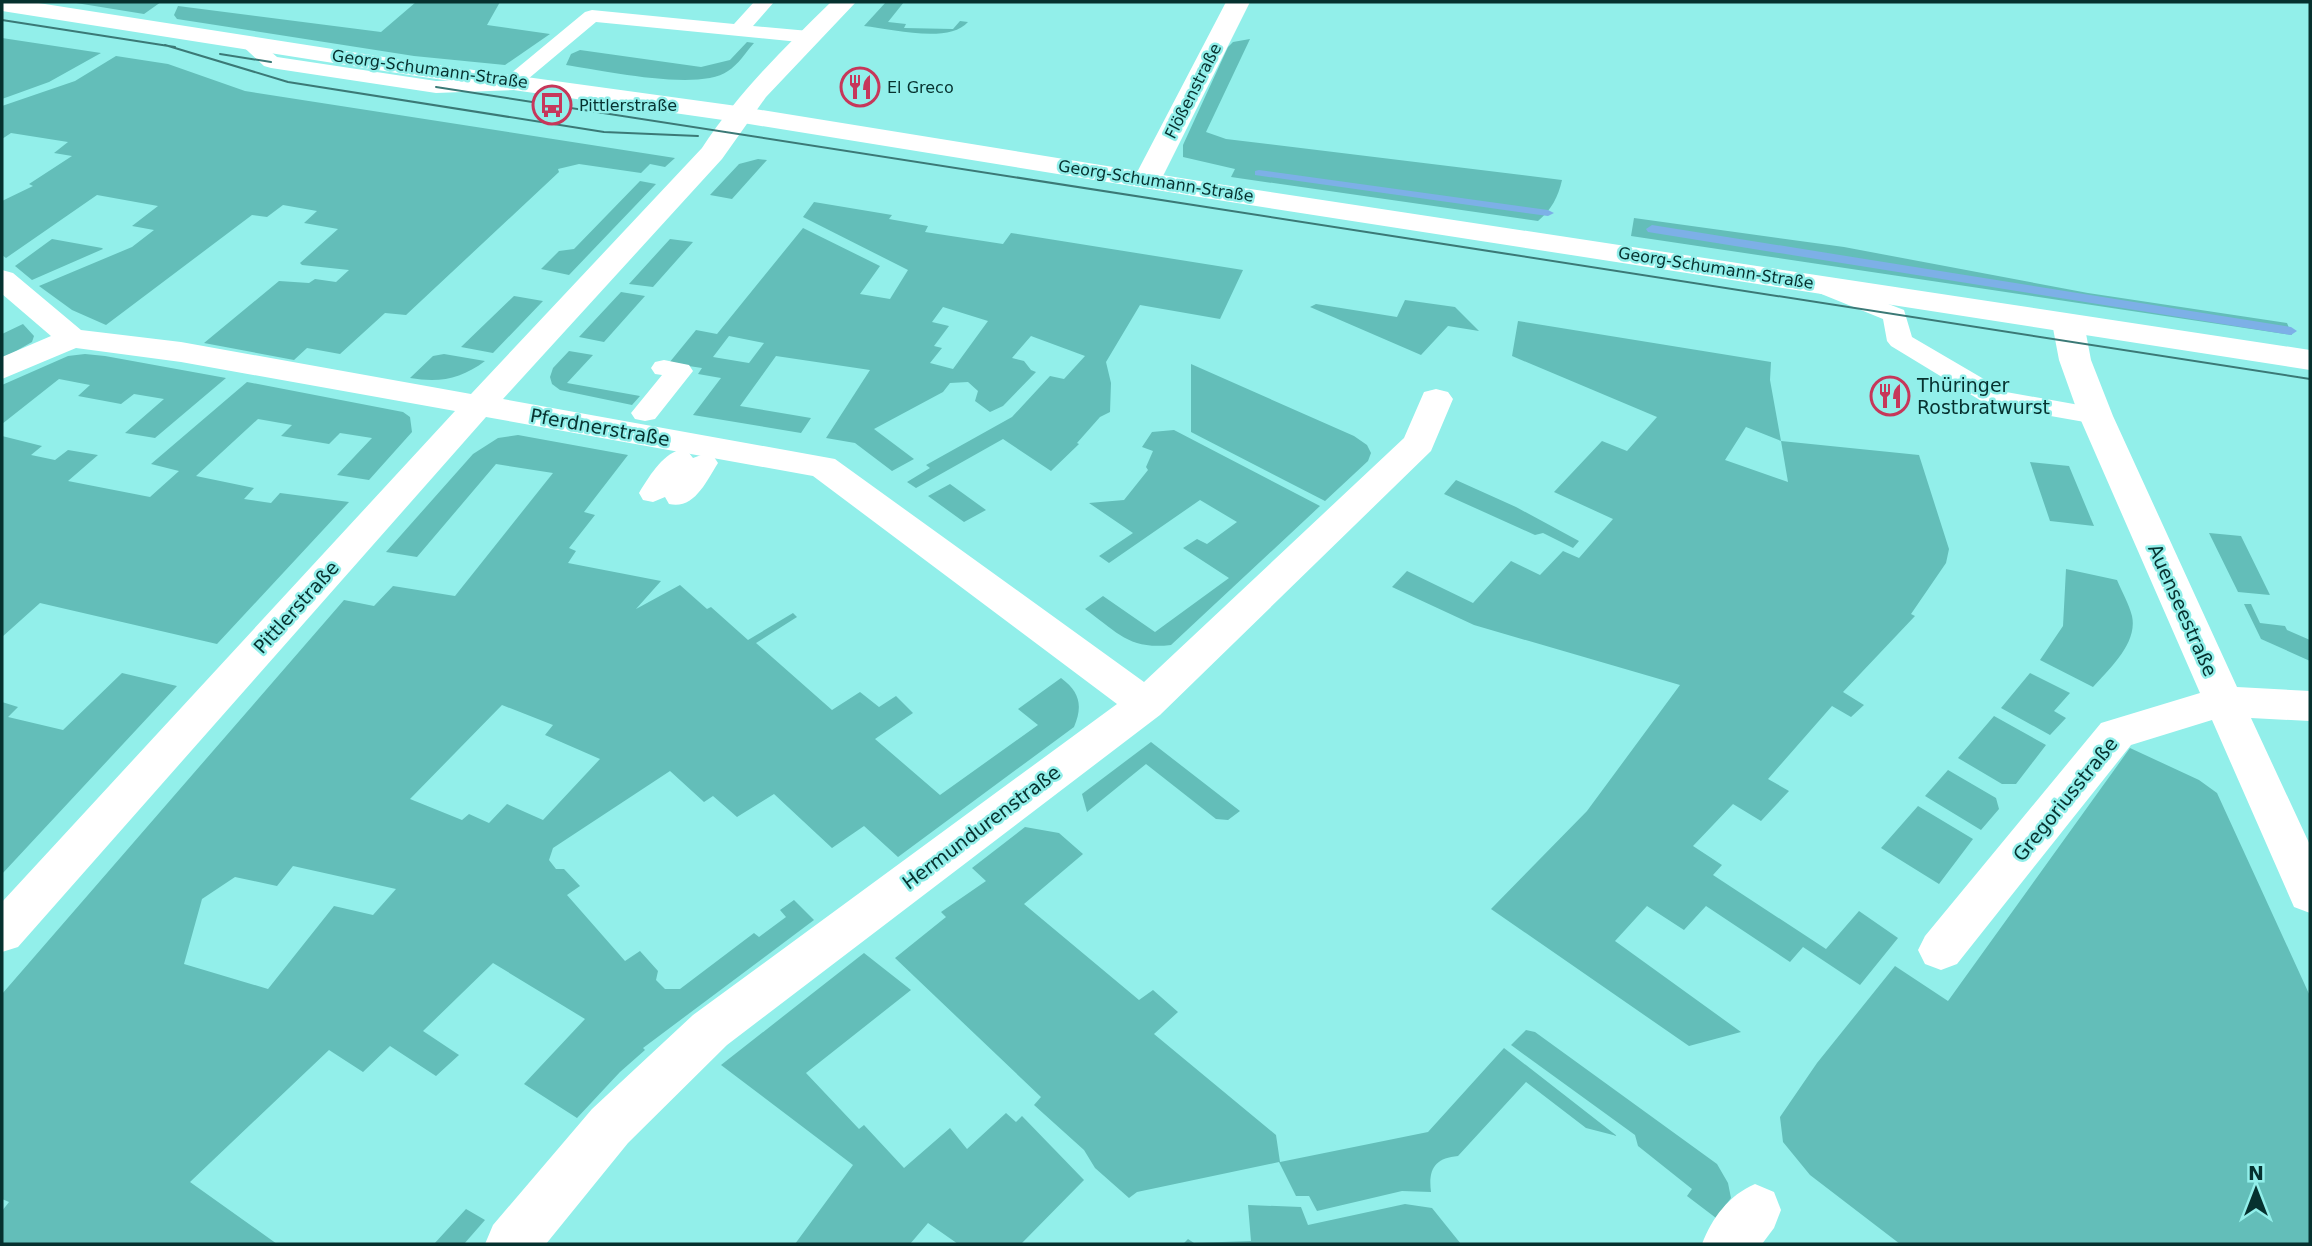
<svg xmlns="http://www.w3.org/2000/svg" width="2312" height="1246" viewBox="0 0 2312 1246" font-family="'DejaVu Sans',sans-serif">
<rect width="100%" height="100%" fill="#92efea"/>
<!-- green -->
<path fill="#63beb9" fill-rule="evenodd" d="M 70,2 L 161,2 L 144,14 Z
M 416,2 L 500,2 L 487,25 L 550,34 L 505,65 L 414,56 L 177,19 L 174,15 L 178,6 L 381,32 Z
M 886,2 L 904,2 L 888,22 L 906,24 L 904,28 L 953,29 L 960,21 L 968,22 C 949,44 892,29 864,26 Z
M 2,38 L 101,53 L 49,82 L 2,99 Z
M 1250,39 L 1206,132 L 1226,139 L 1562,180 C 1558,197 1552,209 1538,221 L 1231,177 L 1235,169 L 1183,157 L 1183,145 L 1228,47 L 1233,42 Z
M 747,42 L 754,43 C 746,52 738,65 728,71 C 699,92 601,70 566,65 L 571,54 L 580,50 L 701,67 L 730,60 Z
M 116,56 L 168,64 L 245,91 L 675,158 L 665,167 L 650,164 L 641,173 L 579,164 L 558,169 L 559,172 L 406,315 L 385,313 L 340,354 L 307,348 L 294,360 L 204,343 L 279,281 L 309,283 L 315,279 L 336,282 L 349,270 L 302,265 L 300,263 L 338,229 L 304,223 L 317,211 L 283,205 L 267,217 L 252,215 L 106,325 L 72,310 L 39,286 L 132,247 L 154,230 L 132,226 L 158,206 L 97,195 L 6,258 L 2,255 L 2,201 L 33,186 L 29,184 L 72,156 L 54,153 L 68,142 L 11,133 L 2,139 L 2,106 L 75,81 Z
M 758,159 L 767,160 L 732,199 L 710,195 L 739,164 Z
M 640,181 L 656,184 L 569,275 L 541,269 L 559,251 L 574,249 Z
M 814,202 L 892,215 L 889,219 L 928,226 L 925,232 L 1003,244 L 1011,233 L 1243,270 L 1220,319 L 1140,305 L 1106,362 L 1111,383 L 1110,412 L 1100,417 L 1077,443 L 1079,444 L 1051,471 L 1003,439 L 916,488 L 907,482 L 930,468 L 926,465 L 1012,417 L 1050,376 L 1064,379 L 1085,356 L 1031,336 L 1012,358 L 1024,361 L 1031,370 L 1036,372 L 1003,406 L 990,412 L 975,401 L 978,391 L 968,382 L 950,383 L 943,392 L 874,429 L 914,459 L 892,471 L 855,443 L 826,438 L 870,370 L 776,356 L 740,406 L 811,418 L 801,433 L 693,415 L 721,378 L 698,374 L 702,368 L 669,363 L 696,330 L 717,334 L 803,228 L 880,266 L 860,294 L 890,299 L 908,270 L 803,217 ZM 943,307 L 988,321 L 953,369 L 930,363 L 942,348 L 934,346 L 949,326 L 932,322 ZM 729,336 L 764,343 L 749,363 L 713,357 Z
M 1634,218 L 1844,247 L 2088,293 L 2287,323 L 2292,335 L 1631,236 Z
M 52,239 L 102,248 L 103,249 L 32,280 L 15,266 Z
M 670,239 L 693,242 L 653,287 L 629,284 Z
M 621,292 L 645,296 L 604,342 L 579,337 Z
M 514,296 L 543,301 L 493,353 L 461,347 Z
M 1405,300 L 1455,307 L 1479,331 L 1448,326 L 1421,355 L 1310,307 L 1316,304 L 1397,317 Z
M 1518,321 L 1771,362 L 1770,380 L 1781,441 L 1919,455 L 1949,549 L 1946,563 L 1911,614 L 1915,616 L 1843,692 L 1864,705 L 1851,717 L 1832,706 L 1768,779 L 1789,791 L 1761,821 L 1733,804 L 1693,846 L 1722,865 L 1713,875 L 1826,949 L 1859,911 L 1898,938 L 1860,985 L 1803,947 L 1790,962 L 1706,906 L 1684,930 L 1647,906 L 1615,941 L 1741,1032 L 1689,1046 L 1491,909 L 1587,811 L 1680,685 L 1474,625 L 1392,587 L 1407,571 L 1473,603 L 1511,561 L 1540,575 L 1563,551 L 1579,558 L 1613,519 L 1554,492 L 1602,441 L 1627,451 L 1657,417 L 1512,356 ZM 1746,427 L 1781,441 L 1788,482 L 1725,460 Z
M 23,324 L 34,336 L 32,342 L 2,359 L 2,334 Z
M 569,351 L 593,355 L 567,383 L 640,396 L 632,405 L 560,390 L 552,384 L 550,377 L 553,368 Z
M 85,354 L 105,356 L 226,378 L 155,438 L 125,433 L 164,399 L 134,394 L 121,404 L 78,396 L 90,385 L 59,379 L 2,424 L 2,385 L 68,356 Z
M 444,354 L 485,361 C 461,379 440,383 410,378 L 433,356 Z
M 1191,364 L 1354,436 L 1367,445 L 1371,453 L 1368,461 L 1325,501 L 1191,432 Z
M 247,382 L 403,412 L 410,417 L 412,432 L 369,480 L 337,475 L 372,438 L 340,433 L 329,444 L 281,436 L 292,425 L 258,419 L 196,476 L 254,488 L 244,499 L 271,503 L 280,493 L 349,502 L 217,644 L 40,603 L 2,637 L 2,436 L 42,446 L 31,455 L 55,460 L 68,450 L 98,455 L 68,481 L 150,497 L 179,471 L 151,464 Z
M 1174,430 L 1320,506 L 1171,645 C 1129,650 1117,632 1085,609 L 1103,596 L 1155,632 L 1229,578 L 1183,548 L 1197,539 L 1207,544 L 1237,522 L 1200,500 L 1109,563 L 1099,556 L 1133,533 L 1089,503 L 1124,500 L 1148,470 L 1146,467 L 1153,451 L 1142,447 L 1152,432 Z
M 518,435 L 628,455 L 584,512 L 595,515 L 569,548 L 576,551 L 568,563 L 661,581 L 636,609 L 680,585 L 707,609 L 711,607 L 748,640 L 793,613 L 797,617 L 756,643 L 832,710 L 860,692 L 879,707 L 896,696 L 913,713 L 875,739 L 940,795 L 1038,725 L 1018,709 L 1061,678 C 1080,692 1083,706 1074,727 L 898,857 L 864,826 L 832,848 L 774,794 L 737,817 L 713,796 L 704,802 L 670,771 L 553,848 L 549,860 L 556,869 L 564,869 L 580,886 L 567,895 L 625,961 L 640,951 L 658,971 L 656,980 L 665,989 L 680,989 L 754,933 L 759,937 L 786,917 L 780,910 L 794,900 L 814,920 L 643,1048 L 645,1050 L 620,1072 L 577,1118 L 524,1084 L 585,1019 L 493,963 L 423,1031 L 459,1055 L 436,1076 L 390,1046 L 363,1072 L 329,1050 L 190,1182 L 277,1244 L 2,1244 L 2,1211 L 9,1202 L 2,1199 L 2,994 L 344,600 L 374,606 L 393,586 L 455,596 L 553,473 L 496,464 L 417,557 L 386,552 L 473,454 L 498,438 ZM 502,705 L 553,725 L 545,735 L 600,759 L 543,820 L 507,804 L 489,823 L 469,814 L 462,820 L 410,799 ZM 293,866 L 396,889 L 373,915 L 334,906 L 268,989 L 184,964 L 202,899 L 235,877 L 277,886 Z
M 2030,462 L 2069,466 L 2094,526 L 2050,521 Z
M 1456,480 L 1516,507 L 1579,541 L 1573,548 L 1543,533 L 1535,535 L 1444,494 Z
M 950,484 L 986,510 L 964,522 L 928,496 Z
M 2209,533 L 2241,536 L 2270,595 L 2238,592 Z
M 2066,569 L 2117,580 C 2122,592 2129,604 2132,616 C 2138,643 2109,669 2093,687 L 2040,660 L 2063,626 Z
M 2244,604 L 2251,604 L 2260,623 L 2285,626 L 2287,630 L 2310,640 L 2310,661 L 2261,639 Z
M 122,673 L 177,686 L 2,874 L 2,702 L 18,707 L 8,717 L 63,730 Z
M 2030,673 L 2070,693 L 2054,711 L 2066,718 L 2050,735 L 2001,708 Z
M 1994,716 L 2046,745 L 2016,784 L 2002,784 L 1958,758 Z
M 1151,742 L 1240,811 L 1228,820 L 1216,819 L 1146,764 L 1087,812 L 1082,794 Z
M 2130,748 L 2199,780 L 2217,793 L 2310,996 L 2310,1244 L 1900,1244 L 1810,1175 L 1783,1142 L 1780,1117 L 1817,1063 L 1895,966 L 1948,1001 Z
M 1948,770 L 1996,798 L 1999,809 L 1981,830 L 1925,796 Z
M 1918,806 L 1973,839 L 1939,884 L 1881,848 Z
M 1025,827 L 1059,833 L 1083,854 L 1024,904 L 1139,1000 L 1153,990 L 1178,1012 L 1154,1034 L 1276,1135 L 1280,1162 L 1428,1132 L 1504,1048 L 1617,1136 L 1586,1128 L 1526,1082 L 1458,1156 C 1435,1158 1428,1169 1431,1192 L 1402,1191 L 1317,1211 L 1309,1196 L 1296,1196 L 1279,1162 L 1137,1192 L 1129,1198 L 1095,1168 L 1084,1150 L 1034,1105 L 1041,1097 L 895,958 L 946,917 L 941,912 L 986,881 L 972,868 Z
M 864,953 L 911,990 L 806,1073 L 859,1129 L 864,1125 L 904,1168 L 950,1128 L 967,1149 L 1006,1113 L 1016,1122 L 1022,1116 L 1084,1180 L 1021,1244 L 958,1244 L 928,1223 L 910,1244 L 795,1244 L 853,1165 L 721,1065 Z
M 1526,1030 L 1535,1032 L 1717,1164 L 1728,1183 L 1731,1198 L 1716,1218 L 1687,1196 L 1692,1189 L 1638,1146 L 1635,1135 L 1511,1045 Z
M 1405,1204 L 1432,1208 L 1461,1244 L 1183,1244 L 1188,1239 L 1194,1243 L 1251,1241 L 1248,1205 L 1301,1207 L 1308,1225 Z
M 466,1209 L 485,1220 L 464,1244 L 434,1244 Z"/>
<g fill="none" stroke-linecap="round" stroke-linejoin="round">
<!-- stream -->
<path fill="#7db0e7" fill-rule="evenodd" d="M 1259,170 L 1548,210 L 1554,213 L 1548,216 L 1255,175 L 1255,171 Z
M 1652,225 L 2291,327 L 2297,331 L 2291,335 L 1648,232 L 1646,229 Z"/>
<!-- service -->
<path fill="#fff" fill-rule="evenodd" d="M 754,2 L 774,2 L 753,26 L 809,31 L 816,33 L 819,37 L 816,41 L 809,43 L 596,22 L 528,79 L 539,81 L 542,85 L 539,89 L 436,93 L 271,68 L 264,66 L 238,42 L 241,38 L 255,38 L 277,57 L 436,81 L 504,79 L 585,12 L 592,10 L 734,24 Z
M 1818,277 L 1904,310 L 1912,337 L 2006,392 L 2096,408 L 2106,410 L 2110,416 L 2106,422 L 2096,424 L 1988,405 L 1891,346 L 1887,341 L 1883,319 L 1809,289 L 1806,284 L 1809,279 Z
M 664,360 L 689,365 L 693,371 L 655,419 L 645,421 L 635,419 L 631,413 L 662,375 L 655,374 L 651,368 L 655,362 Z
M 679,450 L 689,453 L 693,458 L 704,454 L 714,457 L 718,463 C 706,482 694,510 669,504 L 665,497 L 653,502 L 643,500 L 639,493 C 648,478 662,455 679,450 Z"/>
<!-- minor -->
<path fill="#fff" fill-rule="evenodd" d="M 831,2 L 856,2 L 766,97 L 722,159 L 503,399 L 835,459 L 1144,682 L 1404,438 L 1424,392 L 1436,389 L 1448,392 L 1453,399 L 1431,451 L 1160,715 L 727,1045 L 628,1143 L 546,1244 L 485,1244 L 493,1225 L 592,1109 L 693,1015 L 1117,704 L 813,476 L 486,417 L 18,947 L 2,952 L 2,902 L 455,411 L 181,362 L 76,348 L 2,379 L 2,357 L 51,336 L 2,294 L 2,270 L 13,273 L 81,330 L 181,342 L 471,394 L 702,148 C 738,93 784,48 831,2 Z
M 1226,2 L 1250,2 L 1161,180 L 1157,186 L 1147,188 L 1137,186 L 1133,180 Z
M 2068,314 L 2079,316 L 2084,323 L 2091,360 L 2113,416 L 2237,687 L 2310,691 L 2310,721 L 2251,718 L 2310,845 L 2310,913 L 2294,907 L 2212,720 L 2131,745 L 1957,964 L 1941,970 L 1925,964 L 1918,950 L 1925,936 L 2101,723 L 2200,693 L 2079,416 L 2059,360 L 2052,323 L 2057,316 Z
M 1755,1184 L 1774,1192 L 1781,1210 L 1774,1228 L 1762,1244 L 1702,1244 C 1712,1218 1729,1195 1755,1184 Z"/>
<!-- tertiary -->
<path fill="#fff" fill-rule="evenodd" d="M 2,2 L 32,2 L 416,62 L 737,106 L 1224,185 L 2310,350 L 2310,370 L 1224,201 L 737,122 L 416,76 L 2,11 Z"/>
<!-- tram -->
<path stroke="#3b7976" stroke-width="2" d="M 2,20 L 175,47
M 165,45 L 288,82 L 604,132 L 698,136
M 220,54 L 271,62
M 436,87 L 2310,379"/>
</g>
<!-- icons -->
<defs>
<symbol id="restaurant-ring" viewBox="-11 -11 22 22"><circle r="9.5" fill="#92efea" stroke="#c7375a" stroke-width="1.5"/><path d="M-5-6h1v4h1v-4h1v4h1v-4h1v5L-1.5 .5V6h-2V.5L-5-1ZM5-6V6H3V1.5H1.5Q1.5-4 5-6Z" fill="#c7375a"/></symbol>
<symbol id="bus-ring" viewBox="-11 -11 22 22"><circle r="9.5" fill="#92efea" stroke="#c7375a" stroke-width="1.5"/><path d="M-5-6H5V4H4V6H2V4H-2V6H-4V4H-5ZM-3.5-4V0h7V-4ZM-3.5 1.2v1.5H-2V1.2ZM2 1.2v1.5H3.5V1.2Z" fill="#c7375a"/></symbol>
</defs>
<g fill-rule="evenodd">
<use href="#restaurant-ring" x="838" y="65" width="44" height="44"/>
<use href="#bus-ring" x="530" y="83" width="44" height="44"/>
<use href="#restaurant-ring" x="1868" y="374" width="44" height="44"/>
</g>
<g text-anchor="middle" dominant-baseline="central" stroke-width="5" stroke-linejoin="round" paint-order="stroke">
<!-- far-street labels -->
<g font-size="16" fill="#06312f" stroke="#92efea">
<text transform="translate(430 69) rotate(8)">Georg-Schumann-Straße</text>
<text transform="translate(1193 91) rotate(-63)">Flößenstraße</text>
<text transform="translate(1156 181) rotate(9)">Georg-Schumann-Straße</text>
<text transform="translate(1716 268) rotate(9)">Georg-Schumann-Straße</text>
</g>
<!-- far-poi labels -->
<g font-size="16" fill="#06312f" stroke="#92efea" text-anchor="start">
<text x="887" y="87">El Greco</text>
<text x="579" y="105">Pittlerstraße</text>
</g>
<!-- poi labels -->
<g font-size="19" fill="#06312f" stroke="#92efea" text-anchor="start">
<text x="1917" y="385">Thüringer<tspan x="1917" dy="22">Rostbratwurst</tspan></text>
</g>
<!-- street labels -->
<g font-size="19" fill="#06312f" stroke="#92efea">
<text transform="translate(600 427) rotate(10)">Pferdnerstraße</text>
<text transform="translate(296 607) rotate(-48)">Pittlerstraße</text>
<text transform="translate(2183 610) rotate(66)">Auenseestraße</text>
<text transform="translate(2065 799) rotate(-51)">Gregoriusstraße</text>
<text transform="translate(981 827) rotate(-37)">Hermundurenstraße</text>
</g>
</g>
<!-- border -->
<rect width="2312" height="1246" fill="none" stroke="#06312f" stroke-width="7"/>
<!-- north arrow -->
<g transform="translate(2256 1190)" stroke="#92efea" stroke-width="5" paint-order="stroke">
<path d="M0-5L12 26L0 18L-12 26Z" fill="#06312f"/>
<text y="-10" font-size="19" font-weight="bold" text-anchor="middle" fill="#06312f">N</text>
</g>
</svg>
